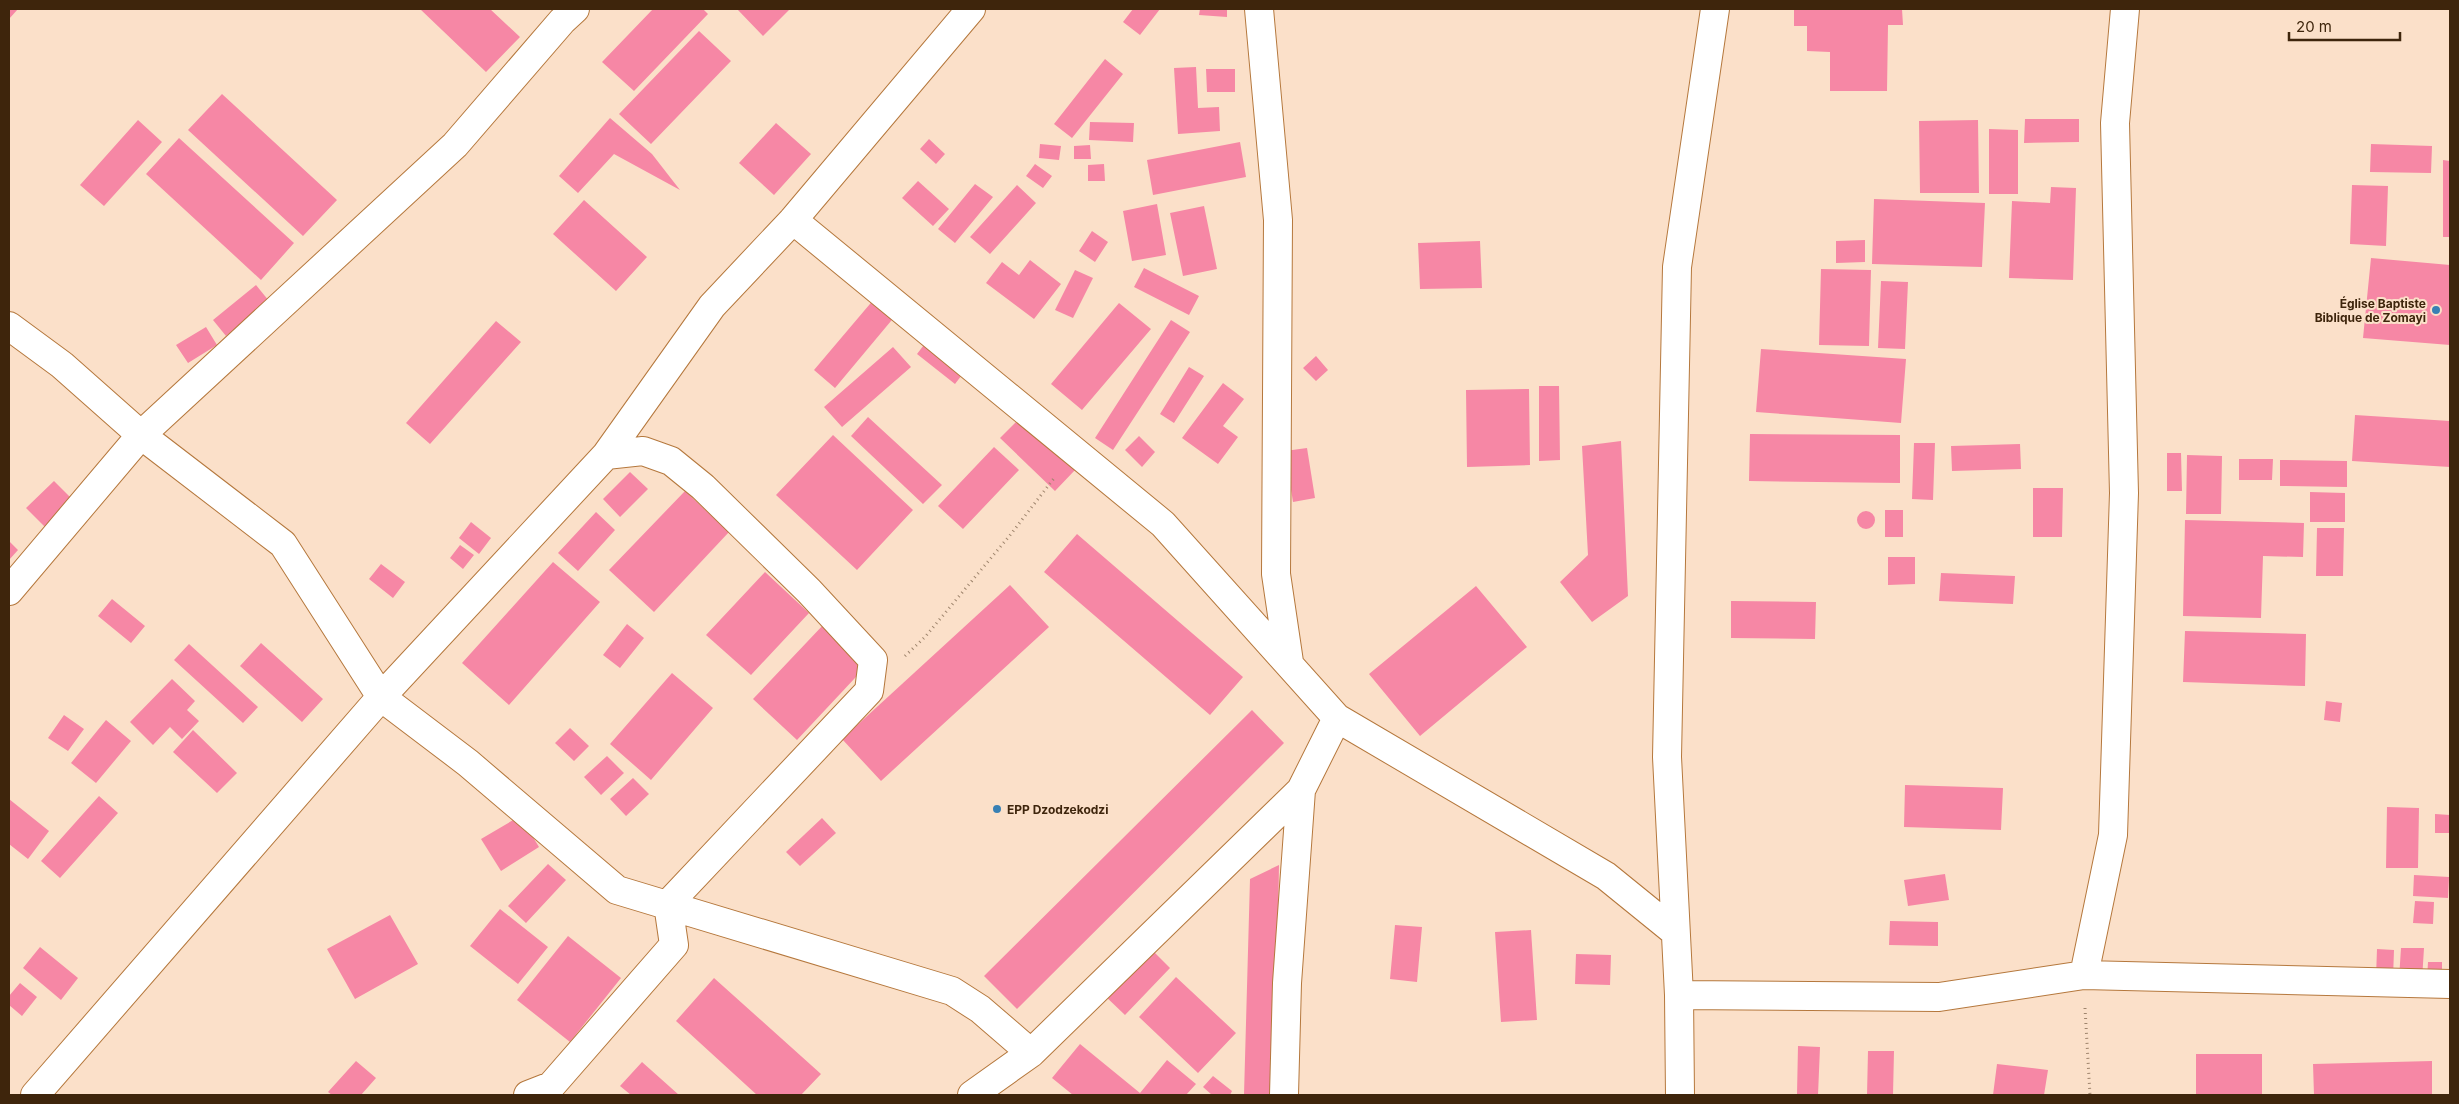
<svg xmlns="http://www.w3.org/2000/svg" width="2459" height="1104" viewBox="0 0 2459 1104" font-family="Inter,sans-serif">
<rect width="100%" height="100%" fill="#fbe0c9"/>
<!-- building -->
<path fill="#f687a5" d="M 9,9 L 18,9 L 9,19 Z
M 420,9 L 490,9 L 520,37 L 486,72 Z
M 653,9 L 703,9 L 708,14 L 634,91 L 602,62 Z
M 737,9 L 790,9 L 763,36 Z
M 1133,9 L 1160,9 L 1140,35 L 1123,22 Z
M 1200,9 L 1227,9 L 1227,17 L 1199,15 Z
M 1794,9 L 1902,9 L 1903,25 L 1888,25 L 1887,91 L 1830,91 L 1830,52 L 1807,51 L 1807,26 L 1794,26 Z
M 699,31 L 731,61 L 651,144 L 619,114 Z
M 1105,59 L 1123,74 L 1072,138 L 1054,124 Z
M 1196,67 L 1198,108 L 1219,107 L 1220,131 L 1178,134 L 1174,68 Z
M 1206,69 L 1235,69 L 1235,92 L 1207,92 Z
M 222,94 L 337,200 L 303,236 L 188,130 Z
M 610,118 L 652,154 L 680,190 L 614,154 L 578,193 L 559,176 Z
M 2025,119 L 2079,119 L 2079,142 L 2024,143 Z
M 138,120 L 162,142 L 104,206 L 80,185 Z
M 1978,120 L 1979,193 L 1920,193 L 1919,121 Z
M 1090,122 L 1134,123 L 1133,142 L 1089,140 Z
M 776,123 L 811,154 L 774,195 L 739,163 Z
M 1989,129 L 2018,130 L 2018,194 L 1989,194 Z
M 179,138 L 294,243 L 261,280 L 146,174 Z
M 929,139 L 945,154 L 936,164 L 920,149 Z
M 1240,142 L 1246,177 L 1153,195 L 1147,160 Z
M 1040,144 L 1061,146 L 1059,160 L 1039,158 Z
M 2371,144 L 2432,146 L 2431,173 L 2370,172 Z
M 1090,145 L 1091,159 L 1074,159 L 1074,146 Z
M 2443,160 L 2450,161 L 2450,237 L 2443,237 Z
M 1035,164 L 1052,176 L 1043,188 L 1026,176 Z
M 1104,164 L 1105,181 L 1088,181 L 1088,165 Z
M 918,181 L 949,209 L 933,226 L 902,198 Z
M 975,184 L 993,197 L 955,243 L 938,229 Z
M 1017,185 L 1036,203 L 990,254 L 970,237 Z
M 2352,185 L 2388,186 L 2386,246 L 2350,244 Z
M 2051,187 L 2076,188 L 2073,280 L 2009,278 L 2012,201 L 2050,203 Z
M 1874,199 L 1985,203 L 1982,267 L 1872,264 Z
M 584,200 L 647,257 L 616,291 L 553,234 Z
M 1157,204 L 1166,255 L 1132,261 L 1123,211 Z
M 1204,206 L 1217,269 L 1183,276 L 1170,213 Z
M 1092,231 L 1108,242 L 1095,262 L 1079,251 Z
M 1865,240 L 1865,262 L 1836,263 L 1836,241 Z
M 1480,241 L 1482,288 L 1420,289 L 1418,243 Z
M 2371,258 L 2450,265 L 2450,345 L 2363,338 Z
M 1030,260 L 1061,284 L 1034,319 L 986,283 L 1002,262 L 1019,275 Z
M 1144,268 L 1199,296 L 1189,315 L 1134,287 Z
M 1821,269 L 1871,270 L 1869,346 L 1819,345 Z
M 1075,270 L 1093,278 L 1073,318 L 1055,310 Z
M 1881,281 L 1908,282 L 1905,349 L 1878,348 Z
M 256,285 L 269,301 L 226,336 L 213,320 Z
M 875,298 L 896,315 L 835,388 L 814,370 Z
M 1119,303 L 1151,329 L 1082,410 L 1051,384 Z
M 1171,320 L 1190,332 L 1113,450 L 1095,438 Z
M 496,321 L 521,342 L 430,444 L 406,423 Z
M 206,327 L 217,345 L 188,363 L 176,345 Z
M 930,337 L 968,367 L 955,384 L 917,354 Z
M 893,347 L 911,367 L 842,427 L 824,407 Z
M 1761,349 L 1906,359 L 1901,423 L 1756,412 Z
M 1316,356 L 1328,370 L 1316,381 L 1303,368 Z
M 1189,367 L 1204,376 L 1174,423 L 1160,414 Z
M 1223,383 L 1244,399 L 1223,426 L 1238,437 L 1218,464 L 1182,438 Z
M 1539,386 L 1559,386 L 1560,460 L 1539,461 Z
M 1529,389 L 1530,465 L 1467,467 L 1466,390 Z
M 2355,415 L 2450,421 L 2450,467 L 2352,461 Z
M 868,417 L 942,485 L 923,504 L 851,436 Z
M 1020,418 L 1075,470 L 1055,491 L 1000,438 Z
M 1750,434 L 1900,435 L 1900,483 L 1749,481 Z
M 833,435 L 913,510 L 857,570 L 776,495 Z
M 1139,436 L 1155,452 L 1142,467 L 1125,450 Z
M 1621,441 L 1628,596 L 1592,622 L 1560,582 L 1588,555 L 1582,446 Z
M 1914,443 L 1935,443 L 1933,500 L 1912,499 Z
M 2020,444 L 2021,469 L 1952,471 L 1951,446 Z
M 994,447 L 1019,470 L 963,529 L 938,506 Z
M 1307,448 L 1315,498 L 1293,502 L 1285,451 Z
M 2167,453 L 2181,453 L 2182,491 L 2167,491 Z
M 2187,455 L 2222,456 L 2221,514 L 2186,514 Z
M 2239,459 L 2273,459 L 2272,480 L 2239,480 Z
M 2280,460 L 2347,461 L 2347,487 L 2280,486 Z
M 630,472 L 648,489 L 620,517 L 603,499 Z
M 54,481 L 75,502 L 48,530 L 26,508 Z
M 2033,488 L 2063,488 L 2062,537 L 2033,537 Z
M 685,491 L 729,532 L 654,612 L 609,570 Z
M 2310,492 L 2345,493 L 2345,522 L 2310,522 Z
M 1885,510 L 1903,510 L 1903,537 L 1885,537 Z
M1857 520a9 9 0 1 1 18 0a9 9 0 1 1-18 0Z
M 596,512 L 615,530 L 578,571 L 558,553 Z
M 2185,520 L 2304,523 L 2303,557 L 2263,556 L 2261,618 L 2183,616 Z
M 471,522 L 491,538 L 479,554 L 459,538 Z
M 2317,528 L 2344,528 L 2343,576 L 2316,576 Z
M 1077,534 L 1243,677 L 1210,715 L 1044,572 Z
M 9,541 L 18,550 L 9,560 Z
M 460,545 L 474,555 L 463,569 L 450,558 Z
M 1888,557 L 1915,557 L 1915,584 L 1888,585 Z
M 553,562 L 600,602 L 509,705 L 462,663 Z
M 381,564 L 405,582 L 393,598 L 369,579 Z
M 765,572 L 809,613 L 751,675 L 706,635 Z
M 1941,573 L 2015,576 L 2013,604 L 1939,601 Z
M 1010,585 L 1049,627 L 881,781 L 842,739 Z
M 1476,586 L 1527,647 L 1420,736 L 1369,674 Z
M 112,599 L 145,626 L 131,643 L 98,616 Z
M 1731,601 L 1816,602 L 1815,639 L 1731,638 Z
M 825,623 L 869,663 L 797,740 L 753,699 Z
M 627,624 L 644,638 L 620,668 L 603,655 Z
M 2185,631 L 2306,634 L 2305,686 L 2183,682 Z
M 261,643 L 323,699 L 302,722 L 240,666 Z
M 189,644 L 258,707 L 243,723 L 174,660 Z
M 672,673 L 713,708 L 651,780 L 610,744 Z
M 172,679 L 195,701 L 187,710 L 199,721 L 182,739 L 170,727 L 153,745 L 130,722 Z
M 2326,701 L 2342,703 L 2340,722 L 2324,720 Z
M 1252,710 L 1284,743 L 1017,1009 L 984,976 Z
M 64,715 L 84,729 L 68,751 L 48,738 Z
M 106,720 L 131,741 L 96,783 L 71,763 Z
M 570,728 L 589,746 L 574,761 L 555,743 Z
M 193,730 L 237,773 L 217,793 L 173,752 Z
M 607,756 L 624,773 L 601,795 L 584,777 Z
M 633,778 L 649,794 L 626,816 L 610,799 Z
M 1905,785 L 2003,788 L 2001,830 L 1904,827 Z
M 99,796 L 118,813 L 60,878 L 41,861 Z
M 9,799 L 49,831 L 28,859 L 9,844 Z
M 2387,807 L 2419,808 L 2418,868 L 2386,868 Z
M 2435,814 L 2450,815 L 2450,833 L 2435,833 Z
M 520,816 L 539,847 L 501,871 L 481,839 Z
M 822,818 L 836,833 L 800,866 L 786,852 Z
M 548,864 L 566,880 L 526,923 L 508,906 Z
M 1279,865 L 1275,1095 L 1244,1095 L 1250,879 Z
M 1945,874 L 1949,900 L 1908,906 L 1904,880 Z
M 2414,875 L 2449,877 L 2448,898 L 2413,896 Z
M 2415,901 L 2434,902 L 2433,924 L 2413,923 Z
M 500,909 L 548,947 L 518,984 L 470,946 Z
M 390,915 L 418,964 L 355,999 L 327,949 Z
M 1890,921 L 1938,922 L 1938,946 L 1889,945 Z
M 1395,925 L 1422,927 L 1417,982 L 1390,979 Z
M 1531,930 L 1537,1020 L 1501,1022 L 1495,932 Z
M 568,936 L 621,978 L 570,1042 L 517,1000 Z
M 1148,946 L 1170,968 L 1125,1015 L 1103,994 Z
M 40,947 L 78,978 L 61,1000 L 23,968 Z
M 2401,948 L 2424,948 L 2422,980 L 2399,979 Z
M 2377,949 L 2394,950 L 2393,978 L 2376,977 Z
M 1576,954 L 1611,955 L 1610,985 L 1575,984 Z
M 2428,962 L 2442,962 L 2442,981 L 2427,980 Z
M 1176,977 L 1236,1033 L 1198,1073 L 1139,1017 Z
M 714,978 L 821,1074 L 801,1095 L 757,1095 L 676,1021 Z
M 20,983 L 37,997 L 22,1016 L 9,1005 L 9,996 Z
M 1080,1044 L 1140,1093 L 1167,1060 L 1196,1084 L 1186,1095 L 1073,1095 L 1052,1078 Z
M 1798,1046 L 1820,1047 L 1818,1095 L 1797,1094 Z
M 1868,1051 L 1894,1051 L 1893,1095 L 1867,1095 Z
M 2196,1054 L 2262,1054 L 2262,1095 L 2196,1095 Z
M 356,1061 L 376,1078 L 361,1095 L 332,1095 L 328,1092 Z
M 2432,1061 L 2432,1095 L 2314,1095 L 2313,1064 Z
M 642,1062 L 679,1095 L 631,1095 L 620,1086 Z
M 1997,1064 L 2048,1070 L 2044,1095 L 1993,1095 Z
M 1213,1076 L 1232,1091 L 1230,1095 L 1212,1095 L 1203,1087 Z"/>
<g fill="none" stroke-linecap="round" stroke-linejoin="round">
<defs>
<path id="minor" d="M 1259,9 L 1278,220 L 1276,574 L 1289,662
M 793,220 L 1163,524 L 1337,718 L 1606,876 L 1675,932
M 9,326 L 62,365 L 141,435 L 283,544 L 381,697 L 468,763 L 617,890 L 952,991 L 980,1009 L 1031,1053
M 606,455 L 643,451 L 671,461 L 703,487 L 809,591 L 873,660 L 869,691 L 668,904
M 9,591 L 141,435 L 455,145 L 562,21 L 575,9
M 2084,975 L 2113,835 L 2124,493 L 2115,123 L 2125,9
M 1679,995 L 1939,997 L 2084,975 L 2450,984
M 35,1095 L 381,697 L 606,455 L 712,306 L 793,220 L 971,9
M 528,1095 L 551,1086 L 674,945 L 668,904
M 972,1095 L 1031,1053 L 1301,790 L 1337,718
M 1284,1095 L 1287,983 L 1301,790
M 1680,1095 L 1679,995 L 1667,757 L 1677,267 L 1715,9"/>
</defs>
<!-- minor casing -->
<use href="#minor" stroke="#b5783d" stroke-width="30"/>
<!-- path -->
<path stroke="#9f856d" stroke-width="3" stroke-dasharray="1 4" stroke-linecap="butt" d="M 905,656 L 925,637 L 1011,534 L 1055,477
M 2085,1008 L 2090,1095"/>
<!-- minor -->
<use href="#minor" stroke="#fff" stroke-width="28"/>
</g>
<!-- markers -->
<g fill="#3880b4" stroke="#fbe0c9" stroke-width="2">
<circle cx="2436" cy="310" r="5"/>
<circle cx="997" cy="809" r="5"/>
</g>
<g text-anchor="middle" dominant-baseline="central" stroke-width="4" stroke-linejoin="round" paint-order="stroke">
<!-- poi labels -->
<g font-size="12" font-weight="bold" fill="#3e250c" stroke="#fbe0c9" text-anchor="end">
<text x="2426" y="303">Église Baptiste<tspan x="2426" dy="14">Biblique de Zomayi</tspan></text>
<text x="1007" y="809" text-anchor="start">EPP Dzodzekodzi</text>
</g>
</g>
<!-- border -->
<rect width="2459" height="1104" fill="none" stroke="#3e250c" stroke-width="20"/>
<!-- scale -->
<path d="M2289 32v8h111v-8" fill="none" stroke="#3e250c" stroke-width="2.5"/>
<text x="2296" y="32" font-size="15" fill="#3e250c" stroke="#fbe0c9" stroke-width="4" paint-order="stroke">20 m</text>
</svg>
